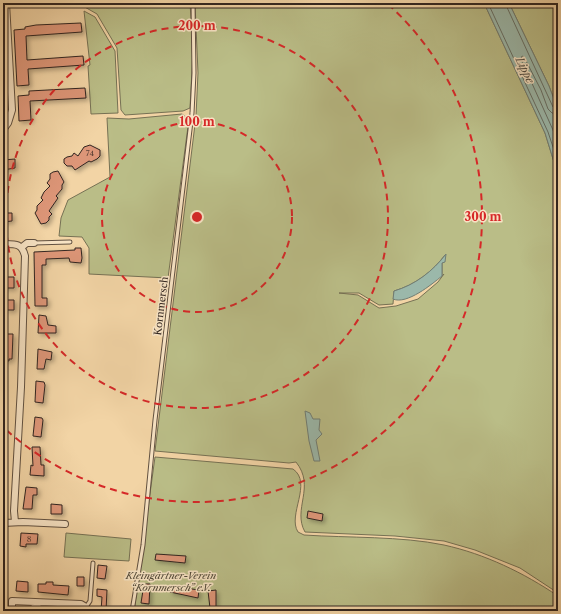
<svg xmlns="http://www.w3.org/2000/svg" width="561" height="614" viewBox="0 0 561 614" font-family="'Libre Caslon Text',serif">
<defs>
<filter id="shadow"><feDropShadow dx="2.5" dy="2.5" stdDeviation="2" flood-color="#0004"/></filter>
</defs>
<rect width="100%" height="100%" fill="#f2d4a5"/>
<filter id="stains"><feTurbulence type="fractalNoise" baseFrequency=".005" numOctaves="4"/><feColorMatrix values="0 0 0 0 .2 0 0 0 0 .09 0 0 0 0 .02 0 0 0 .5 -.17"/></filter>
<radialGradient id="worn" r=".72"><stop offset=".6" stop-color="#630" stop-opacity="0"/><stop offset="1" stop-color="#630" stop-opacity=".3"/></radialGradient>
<!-- green -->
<path fill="#babd87" stroke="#767154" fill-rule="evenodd" d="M 81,3 L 190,3 L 193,50 L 190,108 L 183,111 L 125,115 L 121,110 L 117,48 L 97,14 L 83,6 Z
M 195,3 L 484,3 L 545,133 L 558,175 L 558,593 L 520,568 L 475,550 L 444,541 L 395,536 L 305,532 C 292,509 316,487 296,462 L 289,463 L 155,451 L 196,116 L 198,73 ZM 445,255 L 442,263 L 442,276 L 444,274 L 438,282 L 418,299 L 396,306 L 379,308 L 358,295 L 339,293 L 359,293 L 379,305 L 393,304 L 394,291 C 415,285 432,272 445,255 Z
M 509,3 L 552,3 L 558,14 L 558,110 L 549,86 Z
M 84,11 L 95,17 L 115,51 L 118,113 L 91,114 L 88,66 L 90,65 Z
M 182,114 L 189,119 L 168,278 L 89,274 L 89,248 L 82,237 L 59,236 L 61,218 L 68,200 L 110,177 L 107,118 L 129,119 Z
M 155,457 L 293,469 C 313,483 287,515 298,532 L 304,535 C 349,538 401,536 444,545 C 485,554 524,573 558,596 L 558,611 L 134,611 Z
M 66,533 L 131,539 L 129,561 L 64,557 Z"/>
<!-- water -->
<path fill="#9bb8aa" stroke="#717d73" d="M 484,3 L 509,3 L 549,86 L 558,110 L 558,175 L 545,133 Z
M 446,254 L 445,262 L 442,263 L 442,276 C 432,284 407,305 393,299 L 394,291 C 415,285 433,271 446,254 Z
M 305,411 L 310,413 L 313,419 L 320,419 L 319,430 L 322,434 L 316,440 L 320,461 L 314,461 L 309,441 Z"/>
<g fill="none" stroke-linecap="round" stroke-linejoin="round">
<!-- shore -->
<path stroke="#666e65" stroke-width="1" d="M 488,3 L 548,132 L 558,162
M 505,3 L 553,107 L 558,109
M 558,114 L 552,113 L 548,109 L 541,90 L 524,57 L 522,56 L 521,59 L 553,130 L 558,145"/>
</g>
<!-- building -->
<path fill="#dd9678" stroke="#312520" filter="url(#shadow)" d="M 81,23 L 82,32 L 26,36 L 27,60 L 83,56 L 84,65 L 28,69 L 29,85 L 17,86 L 14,30 L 25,29 L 25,27 L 36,25 Z
M 85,88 L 86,98 L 30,101 L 31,120 L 19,121 L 18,96 L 29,95 L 29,91 Z
M 90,145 L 100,150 L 100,156 L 97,159 L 91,162 L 89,161 L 75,170 L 72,166 L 67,166 L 64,163 L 64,159 L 67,157 L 72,156 L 74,153 L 78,156 L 84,147 Z
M 15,159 L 15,168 L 3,170 L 3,160 Z
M 58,171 L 64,182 L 62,185 L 62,189 L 56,196 L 58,198 L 49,211 L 52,214 L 49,217 L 49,220 L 46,223 L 41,224 L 35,213 L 37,210 L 37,206 L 43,200 L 41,198 L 44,192 L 50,186 L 47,183 L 50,179 L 50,174 L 53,172 Z
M 3,213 L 12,213 L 12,221 L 3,222 Z
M 75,248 L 81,248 L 82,258 L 81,263 L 70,262 L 69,258 L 46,259 L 46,265 L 42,265 L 42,298 L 47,298 L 47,306 L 35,306 L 34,252 L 75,250 Z
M 5,277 L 14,277 L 14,288 L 3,288 Z
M 6,300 L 14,300 L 14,310 L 6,310 Z
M 39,315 L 46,316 L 48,325 L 56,326 L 56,333 L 38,333 Z
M 3,334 L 13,334 L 12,359 L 9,359 L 9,361 L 3,360 L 6,344 L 3,344 Z
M 38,349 L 52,352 L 51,360 L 46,359 L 44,369 L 37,369 Z
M 36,381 L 44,382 L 45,385 L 43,403 L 35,402 Z
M 35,417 L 42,418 L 43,420 L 41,437 L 33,436 Z
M 32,447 L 40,447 L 41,465 L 44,465 L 44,476 L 30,475 L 31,465 L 33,466 Z
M 26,487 L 37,488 L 37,495 L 33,495 L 32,509 L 23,509 Z
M 51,504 L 62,505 L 62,514 L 51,514 Z
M 308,511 L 323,514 L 322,521 L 307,518 Z
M 21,533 L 38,534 L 37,544 L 26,544 L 26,547 L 20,546 Z
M 156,554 L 186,556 L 185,563 L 155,560 Z
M 98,565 L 107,566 L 105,579 L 97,578 Z
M 77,577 L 84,577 L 84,586 L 77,586 Z
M 17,581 L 28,582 L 28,592 L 16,591 Z
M 46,582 L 53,582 L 53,585 L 69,586 L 68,595 L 38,592 L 38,584 L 46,584 Z
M 144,584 L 150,584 L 149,604 L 141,603 Z
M 171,586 L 199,590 L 198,598 L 170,592 Z
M 97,589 L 107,590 L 106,611 L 101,611 L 102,597 L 97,596 Z
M 216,590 L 216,608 L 210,608 L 208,591 Z"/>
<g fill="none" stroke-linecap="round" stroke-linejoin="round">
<defs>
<path id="service" d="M 34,243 L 70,242
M 86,607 L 90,601 L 93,563
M 132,611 L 143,545 L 155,420 L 192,113 L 194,73 L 193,3"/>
<path id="minor" d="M 3,130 L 8,123 L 12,110 L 6,3
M 3,244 C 15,244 22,243 25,256 L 21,387 L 14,511 L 15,522
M 22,247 L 27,243 L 34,243
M 3,523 L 23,522 L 65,524
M 12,611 L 12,601 L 81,604 L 86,607 L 87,611
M 30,611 L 39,603"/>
</defs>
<!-- service casing -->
<use href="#service" stroke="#615141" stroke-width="5"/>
<!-- minor casing -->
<use href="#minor" stroke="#615141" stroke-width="8"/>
<!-- service -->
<use href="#service" stroke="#f7e3c4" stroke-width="3"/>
<!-- minor -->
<use href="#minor" stroke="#f7e3c4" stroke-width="6"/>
</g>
<!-- distance rings -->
<g fill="none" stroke="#d62828" stroke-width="2" stroke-dasharray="7 5">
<circle cx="197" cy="217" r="95"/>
<circle cx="197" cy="217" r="191"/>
<path d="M388 4A286 286 0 1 1 4 428"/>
</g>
<g text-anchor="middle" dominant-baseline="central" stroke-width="3" stroke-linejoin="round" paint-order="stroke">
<!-- number labels -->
<g font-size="8" fill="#5c4136">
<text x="90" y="153">74</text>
<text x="29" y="539">8</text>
</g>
<!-- street labels -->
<g font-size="10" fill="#312520" stroke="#f7e3c4">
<text transform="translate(161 306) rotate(-83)">Kornmersch</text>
</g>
<!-- park labels -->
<g font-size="10" font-style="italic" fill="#534b3a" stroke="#f7e3c4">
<text x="171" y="575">Kleingärtner-Verein<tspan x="171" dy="12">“Kornmersch” e.V.</tspan></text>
</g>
<!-- water labels -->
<g font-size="11" font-style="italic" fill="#4c4a42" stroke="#f7e3c4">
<text transform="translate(525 70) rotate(64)">Lippe</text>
</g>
</g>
<circle cx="197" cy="217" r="6" fill="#d62828" stroke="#f7e3c4" stroke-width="2"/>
<g font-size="12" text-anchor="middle" font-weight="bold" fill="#d62828" stroke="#f7e3c4" stroke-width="3" stroke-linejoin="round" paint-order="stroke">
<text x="197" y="30">200 m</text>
<text x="197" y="126">100 m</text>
<text x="483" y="221">300 m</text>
</g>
<!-- margin -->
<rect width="561" height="614" fill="none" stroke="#f2d4a5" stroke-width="16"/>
<rect x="4" y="4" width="553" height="606" fill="none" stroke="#312520" stroke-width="2"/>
<rect x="8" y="8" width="545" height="598" fill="none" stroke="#312520"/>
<rect width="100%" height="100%" filter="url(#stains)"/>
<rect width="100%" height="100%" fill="url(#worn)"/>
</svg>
